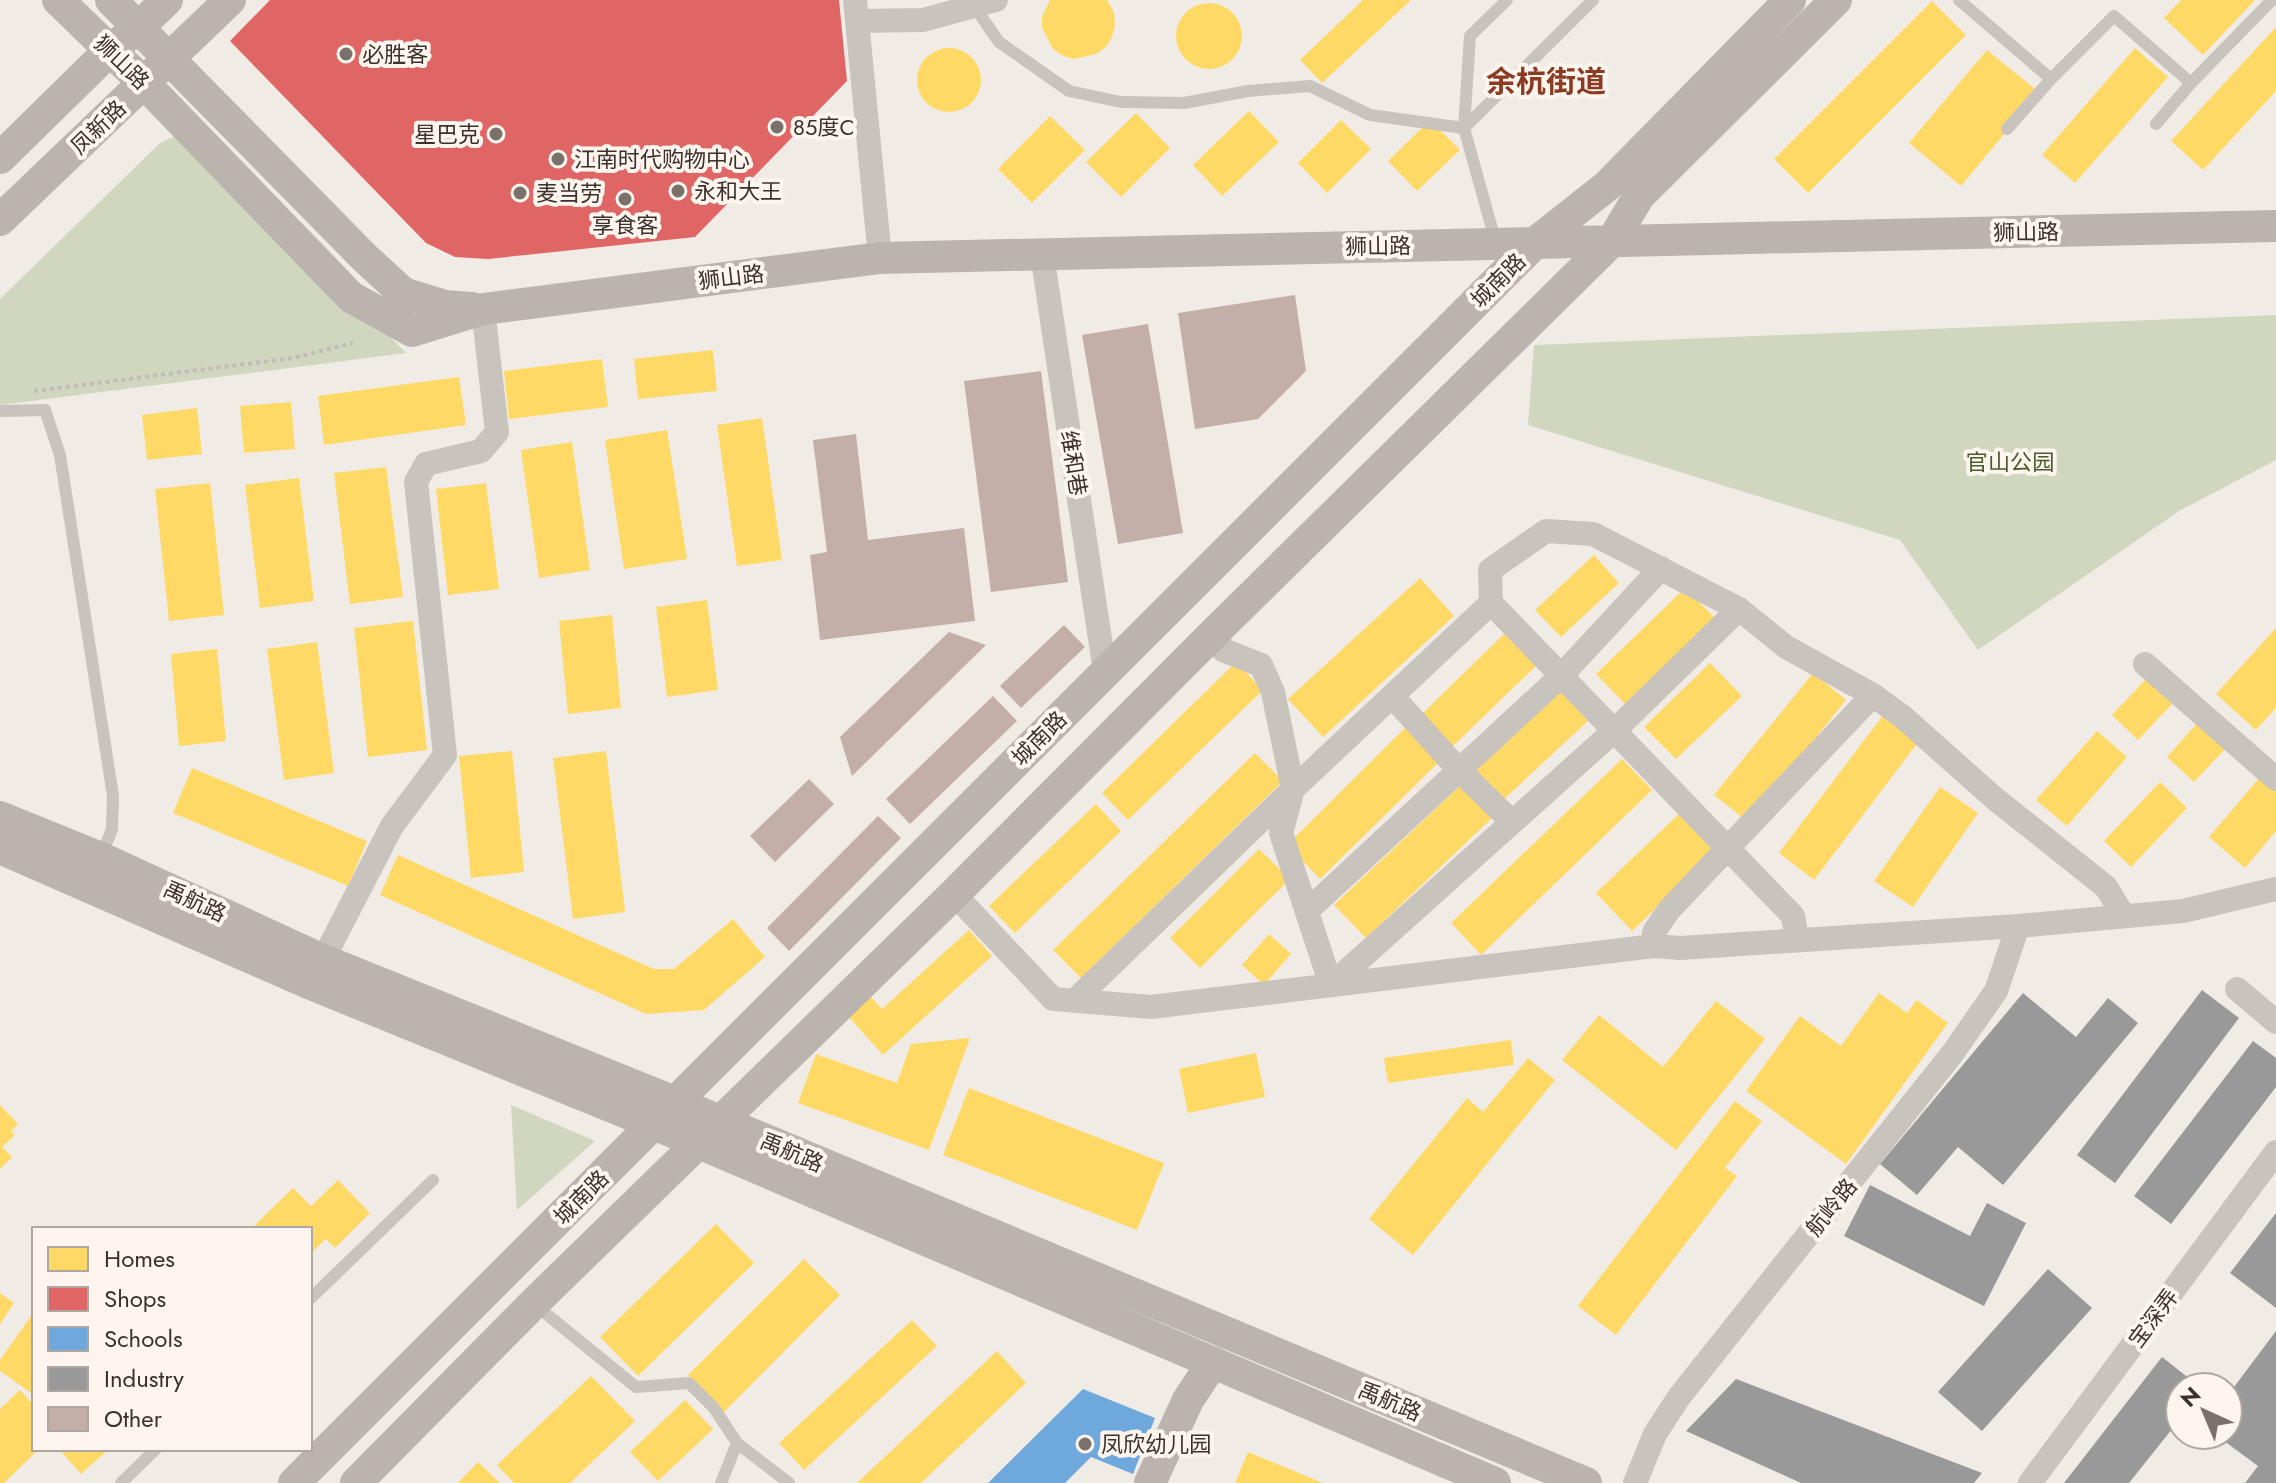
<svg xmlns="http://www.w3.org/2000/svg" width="2276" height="1483" viewBox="0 0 2276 1483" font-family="Jost,'Noto Sans SC',sans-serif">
<rect width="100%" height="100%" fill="#f0ebe5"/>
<!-- green -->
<path fill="#d1d6bf" d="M 186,131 L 209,150 L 406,353 L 0,405 L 0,299 L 160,143 Z
M 2276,315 L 2276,460 L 2179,511 L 1978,650 L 1900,540 L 1528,425 L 1534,345 Z
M 511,1105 L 595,1141 L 517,1210 Z"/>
<!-- homes -->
<path fill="#ffd966" d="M 1050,0 L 1107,0 L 1114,12 L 1115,25 L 1112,37 L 1106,47 L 1096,54 L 1074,59 L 1063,56 L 1053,49 L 1042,28 L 1042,17 Z
M 1363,0 L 1411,0 L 1322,83 L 1300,60 Z
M 2181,0 L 2255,0 L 2203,55 L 2164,18 Z
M 1932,1 L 1966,35 L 1808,193 L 1774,159 Z
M1176 36a33 33 0 1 1 66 0a33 33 0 1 1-66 0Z
M 2276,27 L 2276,91 L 2203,170 L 2171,141 Z
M917 80a32 32 0 1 1 64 0a32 32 0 1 1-64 0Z
M 2135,48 L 2168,77 L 2075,183 L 2042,155 Z
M 1987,50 L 2039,92 L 1961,186 L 1909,143 Z
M 1249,111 L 1279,142 L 1222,196 L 1193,165 Z
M 1136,113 L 1170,148 L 1121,197 L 1086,162 Z
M 1050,116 L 1085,150 L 1032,203 L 998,169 Z
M 1341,120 L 1371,149 L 1327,193 L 1298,163 Z
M 1430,120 L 1460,150 L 1417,191 L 1388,161 Z
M 713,350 L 717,391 L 638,399 L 634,359 Z
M 602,359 L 608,407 L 509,419 L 504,371 Z
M 459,377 L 466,425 L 324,445 L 318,396 Z
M 291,402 L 295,449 L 244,453 L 240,406 Z
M 197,408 L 202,454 L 147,460 L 142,415 Z
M 762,418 L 782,560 L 737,566 L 717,425 Z
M 667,430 L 687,559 L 624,569 L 605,440 Z
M 572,442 L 590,570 L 539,578 L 521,450 Z
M 386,467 L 403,597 L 350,604 L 334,473 Z
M 299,478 L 314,601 L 260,608 L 245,485 Z
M 210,483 L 224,615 L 169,621 L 155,489 Z
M 486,483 L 499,589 L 448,595 L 436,489 Z
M 1594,555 L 1619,583 L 1561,637 L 1535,610 Z
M 1420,578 L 1454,616 L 1323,737 L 1288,699 Z
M 1685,588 L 1715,618 L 1625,704 L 1596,674 Z
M 707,600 L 718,690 L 667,697 L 656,607 Z
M 612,615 L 621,708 L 568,714 L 559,621 Z
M 413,621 L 427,750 L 368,757 L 354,628 Z
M 2276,628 L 2276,708 L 2256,730 L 2216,694 Z
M 1509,629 L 1541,661 L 1450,749 L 1419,717 Z
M 317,642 L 334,773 L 284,780 L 267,649 Z
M 217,649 L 226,741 L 179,746 L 171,654 Z
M 1236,662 L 1263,690 L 1128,820 L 1102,793 Z
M 1710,663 L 1742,696 L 1676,759 L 1644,727 Z
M 1813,673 L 1846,700 L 1748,822 L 1714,795 Z
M 2148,677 L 2174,702 L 2138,740 L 2112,715 Z
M 1561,690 L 1589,720 L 1502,801 L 1474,771 Z
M 1884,714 L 1919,741 L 1814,880 L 1779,853 Z
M 2199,721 L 2227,747 L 2194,782 L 2167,757 Z
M 1409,724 L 1443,758 L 1320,879 L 1287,845 Z
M 2097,731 L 2127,757 L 2067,826 L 2036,800 Z
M 512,751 L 524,872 L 471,878 L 459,756 Z
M 606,751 L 625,912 L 573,919 L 553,758 Z
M 1255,753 L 1283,781 L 1081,978 L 1053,950 Z
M 1622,759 L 1652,790 L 1481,955 L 1451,923 Z
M 192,768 L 367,841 L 348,886 L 173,813 Z
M 2260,777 L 2276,791 L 2276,831 L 2245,868 L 2209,837 Z
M 2160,782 L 2187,808 L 2131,867 L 2104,841 Z
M 1463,783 L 1494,816 L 1366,938 L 1334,905 Z
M 1940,787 L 1978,813 L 1913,907 L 1874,881 Z
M 1096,804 L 1121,831 L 1015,933 L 989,906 Z
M 1681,812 L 1717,850 L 1632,931 L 1596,893 Z
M 1259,849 L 1290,879 L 1200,968 L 1170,938 Z
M 398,855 L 654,969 L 674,969 L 733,919 L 765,957 L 704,1010 L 646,1014 L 380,895 Z
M 969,930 L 992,956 L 883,1055 L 846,1014 L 868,994 L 882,1009 Z
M 1269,934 L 1291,954 L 1264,985 L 1242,965 Z
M 1879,993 L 1907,1013 L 1917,1000 L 1948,1023 L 1846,1164 L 1746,1091 L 1800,1016 L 1841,1046 Z
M 1716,1001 L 1765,1039 L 1676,1150 L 1562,1060 L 1599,1015 L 1663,1067 Z
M 970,1038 L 929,1150 L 798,1103 L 816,1054 L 897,1083 L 911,1044 Z
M 1511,1040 L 1514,1065 L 1388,1083 L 1384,1058 Z
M 1256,1053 L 1265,1097 L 1188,1113 L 1179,1069 Z
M 1528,1058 L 1555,1080 L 1413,1255 L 1369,1219 L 1467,1098 L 1483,1112 Z
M 969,1088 L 1164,1163 L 1137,1230 L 943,1155 Z
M 1735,1101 L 1762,1121 L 1725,1168 L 1737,1176 L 1616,1335 L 1578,1306 Z
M 0,1105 L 18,1124 L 11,1131 L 15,1135 L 2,1147 L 12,1157 L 0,1169 Z
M 338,1180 L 370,1213 L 335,1248 L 326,1239 L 310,1254 L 310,1229 L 251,1229 L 293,1188 L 311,1206 Z
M 716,1224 L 754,1263 L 638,1376 L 600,1337 Z
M 804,1259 L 840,1295 L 724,1412 L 688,1375 Z
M 0,1293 L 14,1303 L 0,1324 Z
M 34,1312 L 34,1395 L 0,1371 L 0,1360 Z
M 912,1320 L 937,1346 L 804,1470 L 779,1443 Z
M 997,1351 L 1026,1383 L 921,1483 L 857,1483 Z
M 591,1376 L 635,1421 L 570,1483 L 514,1483 L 497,1465 Z
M 20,1390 L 34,1405 L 34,1449 L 39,1449 L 4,1483 L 0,1483 L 0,1409 Z
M 685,1400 L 713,1429 L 658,1481 L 630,1452 Z
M 59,1449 L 109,1449 L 81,1474 Z
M 1248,1452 L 1323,1483 L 1235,1483 Z
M 478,1462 L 500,1483 L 458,1483 Z"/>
<!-- shops -->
<path fill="#e06666" d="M 270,0 L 839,0 L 847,81 L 695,237 L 488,259 L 455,257 L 426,243 L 230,41 Z"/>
<!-- schools -->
<path fill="#6fa8dc" d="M 1083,1389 L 1155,1418 L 1133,1474 L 1091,1457 L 1065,1483 L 988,1483 Z"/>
<!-- industry -->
<path fill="#999" d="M 2202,990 L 2239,1018 L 2115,1183 L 2077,1155 Z
M 2023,993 L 2076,1037 L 2108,998 L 2138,1023 L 2003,1185 L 1958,1147 L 1917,1195 L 1880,1164 Z
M 2253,1041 L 2276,1058 L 2276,1087 L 2171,1224 L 2134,1196 Z
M 1870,1185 L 1970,1236 L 1987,1203 L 2026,1223 L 1984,1306 L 1844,1236 Z
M 2276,1213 L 2276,1308 L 2230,1273 Z
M 2048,1269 L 2092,1308 L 1982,1431 L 1938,1392 Z
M 2276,1331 L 2276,1483 L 2245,1483 L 2258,1466 L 2216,1435 L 2228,1435 L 2228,1395 Z
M 2162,1357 L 2200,1387 L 2180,1387 L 2180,1419 L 2129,1483 L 2064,1483 Z
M 1736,1379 L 1982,1473 L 1974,1483 L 1801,1483 L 1686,1431 Z"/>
<!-- building -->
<path fill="#c3afa7" d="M 1295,295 L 1306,371 L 1258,419 L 1195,429 L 1178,313 Z
M 1148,324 L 1183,533 L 1118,544 L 1082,335 Z
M 1041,371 L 1068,582 L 991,592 L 964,381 Z
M 856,434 L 868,540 L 964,528 L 975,621 L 820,640 L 810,555 L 827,552 L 813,440 Z
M 1064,625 L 1085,647 L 1021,708 L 1000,686 Z
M 949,632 L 986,645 L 852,776 L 840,737 Z
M 993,696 L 1017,721 L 910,824 L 886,799 Z
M 809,779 L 834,804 L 775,862 L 750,836 Z
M 878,816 L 901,838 L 789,951 L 767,928 Z"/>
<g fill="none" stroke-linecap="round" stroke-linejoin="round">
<!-- path -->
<path stroke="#c2bbb6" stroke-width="4" stroke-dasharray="4 4" stroke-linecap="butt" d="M 34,391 L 293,358 L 353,343"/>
<!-- lane -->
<path stroke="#c9c3be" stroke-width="12" d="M 1959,0 L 2051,79
M 974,6 L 999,42 L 1069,91 L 1121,102 L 1184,103 L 1248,91 L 1310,86 L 1370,115 L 1464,128 L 1593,0
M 2156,124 L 2191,83 L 2272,0
M 2007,129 L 2051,79 L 2114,16 L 2191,83
M 1496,243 L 1464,128 L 1470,36 L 1507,0
M 0,411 L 45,410 L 60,455 L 113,796 L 112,829 L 101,857
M 310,1299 L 433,1180
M 534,1304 L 636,1387 L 689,1383 L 714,1408 L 737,1443 L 721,1483
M 737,1443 L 789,1483
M 121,1483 L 156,1449"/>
<!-- street -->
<path stroke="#c9c3be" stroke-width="24" d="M 855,0 L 880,258
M 857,21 L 923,20 L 996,0
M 1042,254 L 1105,672
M 1491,603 L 1293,789 L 1281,833 L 1331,985 L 1614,731 L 1739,609
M 2145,664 L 2276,779
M 1392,696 L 1459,770 L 1512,822
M 954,894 L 1053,999 L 1151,1007 L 1654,946 L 1680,948 L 2018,926 L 2183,911 L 2276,889
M 1307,911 L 1561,676 L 1661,568
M 1797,939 L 1793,916 L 1491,603 L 1490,570 L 1546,531 L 1593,534 L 1739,609 L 1786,647 L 1873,695
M 1654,946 L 1654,932 L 1669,910 L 1873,695 L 1903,717 L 1994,798 L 2106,887 L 2123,915
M 315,975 L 392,826 L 445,755 L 416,482 L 426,464 L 481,451 L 497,432 L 483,309
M 2237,989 L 2276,1022
M 1074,1001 L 1293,789 L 1273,692 L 1261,665 L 1223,650 L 1215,632
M 1635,1483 L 1655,1434 L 1679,1397 L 1952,1054 L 1996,991 L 2018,926
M 2030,1483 L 2276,1152"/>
<!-- secondary -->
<path stroke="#bab3ae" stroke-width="32" d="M 58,0 L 144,83 L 351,297 L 412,331 L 483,309 L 880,258 L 2276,226
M 111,0 L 364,257 L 403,293 L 445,306 L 472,308
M 0,158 L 110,50 L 139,27 L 167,0
M 0,220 L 230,0
M 0,817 L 101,858 L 323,960 L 675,1102 L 1586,1483
M 0,848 L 311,984 L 654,1124 L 1495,1483
M 294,1483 L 1536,242 L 1607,186 L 1790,0
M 356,1483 L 534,1303 L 954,894 L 1215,632 L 1612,241 L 1639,196 L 1836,0
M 1150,1483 L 1188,1400 L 1213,1362"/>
</g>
<!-- markers -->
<g fill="#7a716c" stroke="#fbf5ee" stroke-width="3">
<circle cx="346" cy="54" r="8"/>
<circle cx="777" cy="127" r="8"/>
<circle cx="496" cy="134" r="8"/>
<circle cx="558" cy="159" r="8"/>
<circle cx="678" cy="191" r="8"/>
<circle cx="520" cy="193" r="8"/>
<circle cx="625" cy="199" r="8"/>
<circle cx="1085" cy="1444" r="8"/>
</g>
<g text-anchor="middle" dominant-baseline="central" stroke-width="8" stroke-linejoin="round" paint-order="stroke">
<!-- poi labels -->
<g font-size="22" fill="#3b302b" stroke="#fbf5ee" text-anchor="start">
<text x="362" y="54">必胜客</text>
<text x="793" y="127">85度C</text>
<text x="480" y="134" text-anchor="end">星巴克</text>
<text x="574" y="159">江南时代购物中心</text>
<text x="694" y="191">永和大王</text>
<text x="536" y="193">麦当劳</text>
<text x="625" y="225" text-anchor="middle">享食客</text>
<text x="1101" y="1444">凤欣幼儿园</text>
</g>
<!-- street labels -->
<g font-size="22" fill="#3b302b" stroke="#fbf5ee">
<text transform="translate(122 62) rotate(44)">狮山路</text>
<text transform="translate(98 127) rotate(-44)">凤新路</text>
<text transform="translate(2026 232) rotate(-1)">狮山路</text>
<text transform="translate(1378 246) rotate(-1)">狮山路</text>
<text transform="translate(731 277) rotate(-7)">狮山路</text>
<text transform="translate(1498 280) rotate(-45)">城南路</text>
<text transform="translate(1074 463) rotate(81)">维和巷</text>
<text transform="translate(1039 738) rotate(-45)">城南路</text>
<text transform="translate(195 901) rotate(25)">禹航路</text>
<text transform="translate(792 1152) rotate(23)">禹航路</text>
<text transform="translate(581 1197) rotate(-45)">城南路</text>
<text transform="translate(1831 1207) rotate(-51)">航岭路</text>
<text transform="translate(2153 1318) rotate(-53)">宝深弄</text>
<text transform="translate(1390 1401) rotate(23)">禹航路</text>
</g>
<!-- park labels -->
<g font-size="22" fill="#4a5a2e" stroke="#fbf5ee">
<text x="2010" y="462">官山公园</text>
</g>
<!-- district labels -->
<g font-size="30" font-weight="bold" fill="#8c3b22" stroke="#fbf5ee">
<text x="1546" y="81">余杭街道</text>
</g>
</g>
<!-- legend -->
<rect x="32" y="1227" width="280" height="224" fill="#fbf5ee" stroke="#aea6a0" stroke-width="2"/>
<rect x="48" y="1247" width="40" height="24" fill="#ffd966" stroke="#aea6a0" stroke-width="2"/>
<text x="104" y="1267" font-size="24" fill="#3b302b">Homes</text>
<rect x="48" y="1287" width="40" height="24" fill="#e06666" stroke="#aea6a0" stroke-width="2"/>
<text x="104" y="1307" font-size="24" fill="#3b302b">Shops</text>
<rect x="48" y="1327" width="40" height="24" fill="#6fa8dc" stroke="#aea6a0" stroke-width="2"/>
<text x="104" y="1347" font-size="24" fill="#3b302b">Schools</text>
<rect x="48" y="1367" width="40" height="24" fill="#999999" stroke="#aea6a0" stroke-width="2"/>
<text x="104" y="1387" font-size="24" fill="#3b302b">Industry</text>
<rect x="48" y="1407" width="40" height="24" fill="#c3afa7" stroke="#aea6a0" stroke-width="2"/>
<text x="104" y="1427" font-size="24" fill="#3b302b">Other</text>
<!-- north arrow -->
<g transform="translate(2204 1411) rotate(316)"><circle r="38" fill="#fbf5ee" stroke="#aea6a0" stroke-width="2"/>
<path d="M0-6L14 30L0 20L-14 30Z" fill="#7a716c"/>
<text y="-12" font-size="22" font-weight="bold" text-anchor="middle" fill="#3b302b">N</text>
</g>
</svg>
